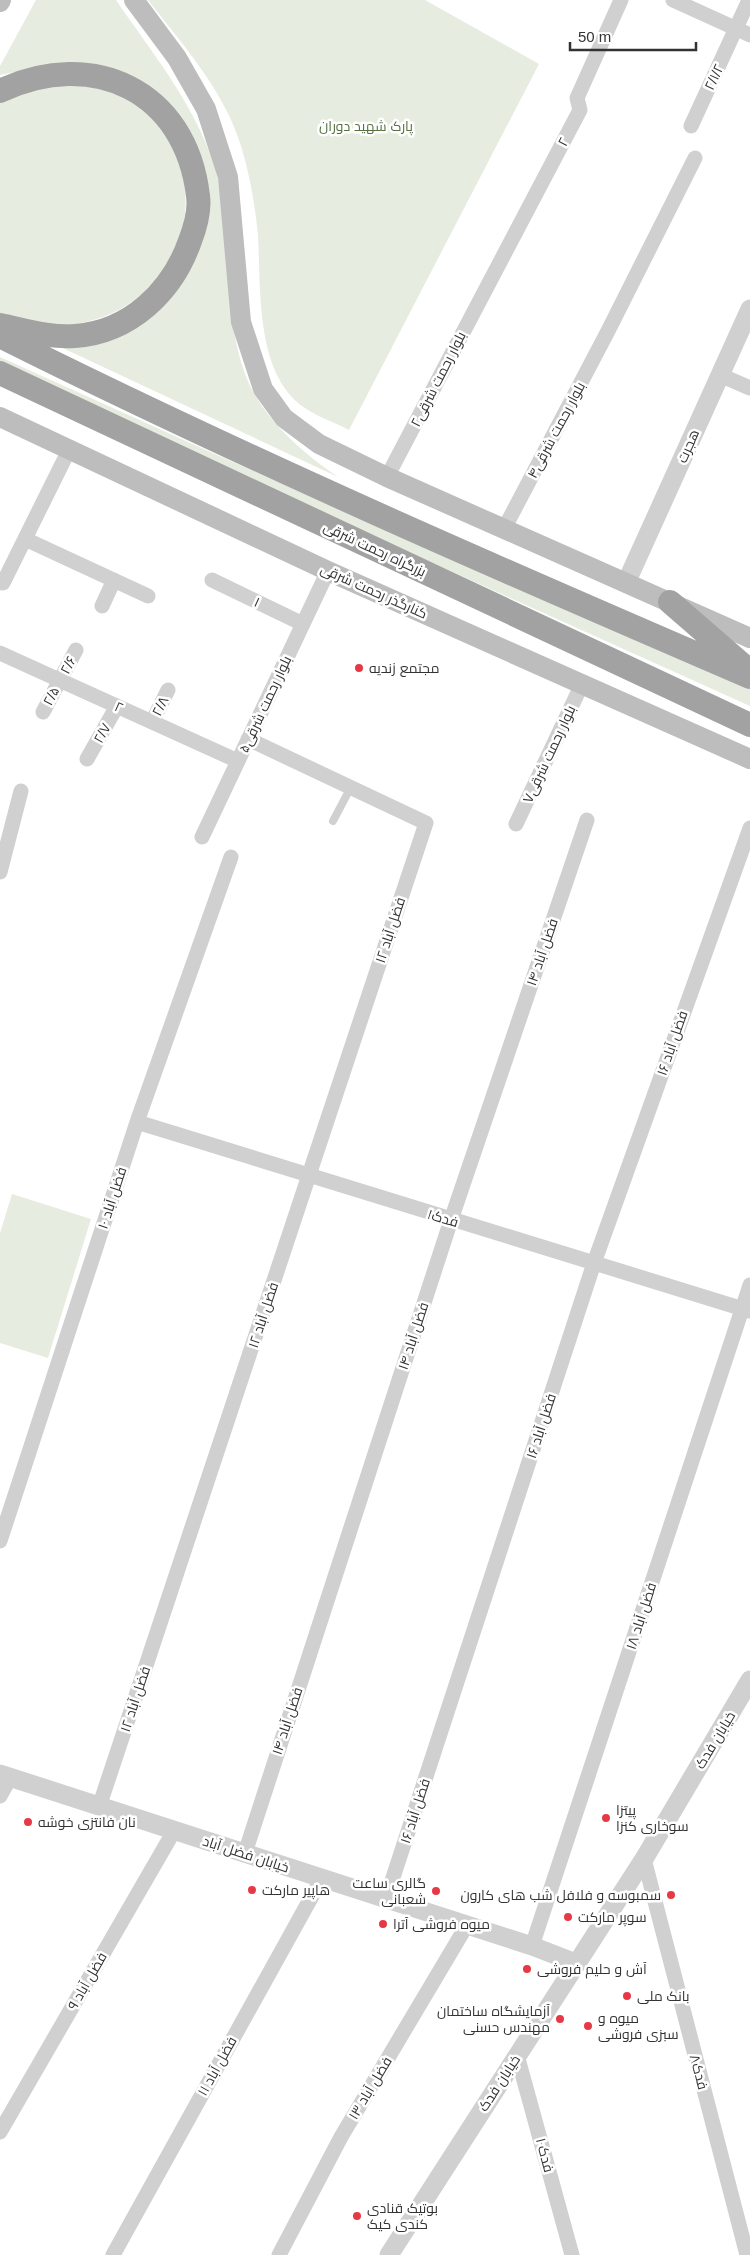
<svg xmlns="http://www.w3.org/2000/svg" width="750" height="2255" viewBox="0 0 750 2255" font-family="Helvetica,Cairo,sans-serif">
<rect width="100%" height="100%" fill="#fff"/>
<!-- green -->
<path fill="#e6ecdf" d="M 36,0 L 116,0 C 152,53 194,103 214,165 C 222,189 223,216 225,240 C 231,290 229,350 255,395 C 275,429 306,455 338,477 L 54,344 L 180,285 L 198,254 L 205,218 L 173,110 L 40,67 L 0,75 L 0,66 Z
M 148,0 L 425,0 L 539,64 L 349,430 C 334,422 315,416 302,406 C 255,371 261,287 258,235 C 255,205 250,175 241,146 C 224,90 183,45 148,0 Z
M 75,84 C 99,89 122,92 142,108 C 154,118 164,134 172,147 C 212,225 159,313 74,324 C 49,328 24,319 0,314 L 0,103 L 22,91 Z
M 0,357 L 217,455 L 750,689 L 750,706 L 191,454 L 0,365 Z
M 12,1194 L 91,1219 L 48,1358 L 0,1343 L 0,1233 Z"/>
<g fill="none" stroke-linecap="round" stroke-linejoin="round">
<!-- service -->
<path stroke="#d0d0d0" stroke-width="8" d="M 333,821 L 351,787"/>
<!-- minor -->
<path stroke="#d0d0d0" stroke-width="15" d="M 673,0 L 750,35
M 691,126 L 749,0
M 720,375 L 750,388
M 387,477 L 580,110 L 577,98 L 621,0
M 504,529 L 608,331 L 695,158
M 25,539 L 148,596
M 212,580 L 303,624
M 3,583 L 69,450
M 102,606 L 114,580
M 0,653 L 238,761
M 43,712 L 76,650
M 152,722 L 168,690
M 87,759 L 117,706
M 516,824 L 582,684
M 202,837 L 328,571
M 0,872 L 21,791
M 137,1122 L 750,1311
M 0,1541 L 137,1122 L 231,857
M 0,1796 L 10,1778
M 99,1807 L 426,823 L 248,739
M 245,1853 L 451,1220 L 587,820
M 644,1859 L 747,2255
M 386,1899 L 594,1263 L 750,828
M 532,1946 L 750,1285
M 517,2055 L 572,2255
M 0,2132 L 174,1831
M 113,2255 L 322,1878
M 279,2255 L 341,2137 L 467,1925"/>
<!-- tertiary -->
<path stroke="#d0d0d0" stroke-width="19" d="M 626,583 L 750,309
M 0,1774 L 532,1946 L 576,1963
M 389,2255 L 644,1859 L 750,1680"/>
<!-- secondary -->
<path stroke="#bdbdbd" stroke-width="20" d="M 134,0 L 177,58 L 206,109 L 228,177 L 241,322 L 263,389 L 284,418 L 319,444 L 387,477 L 750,638
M 0,2 L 1,0
M 0,417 L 328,571 L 750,759"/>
<!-- trunk -->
<path stroke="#a2a2a2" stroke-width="24" d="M 0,91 C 93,47 186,91 198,196 C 200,210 195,228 190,241 C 172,292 130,332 75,336 C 49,338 25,330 0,325
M 0,336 C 246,459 497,568 750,677
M 0,373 L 750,725
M 670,602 L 745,667"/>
</g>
<!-- markers -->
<g fill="#e63946" stroke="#fff" stroke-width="2">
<circle cx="359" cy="668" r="5"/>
<circle cx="606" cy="1818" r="5"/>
<circle cx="28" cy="1822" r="5"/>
<circle cx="252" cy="1890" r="5"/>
<circle cx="436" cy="1891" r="5"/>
<circle cx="671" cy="1895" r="5"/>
<circle cx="568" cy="1917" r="5"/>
<circle cx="383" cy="1924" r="5"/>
<circle cx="527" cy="1969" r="5"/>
<circle cx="627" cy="1996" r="5"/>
<circle cx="560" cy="2019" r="5"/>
<circle cx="588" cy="2026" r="5"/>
<circle cx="357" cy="2216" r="5"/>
</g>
<g text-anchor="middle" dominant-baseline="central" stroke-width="5" stroke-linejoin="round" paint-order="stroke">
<!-- street labels -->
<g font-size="14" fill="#333" stroke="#fff">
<text transform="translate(714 77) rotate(-65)">۲/۱/۲</text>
<text transform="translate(563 142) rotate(-62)">۲</text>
<text transform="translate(438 379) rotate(-63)">بلوار رحمت شرقی۲</text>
<text transform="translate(556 430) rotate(-62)">بلوار رحمت شرقی۴</text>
<text transform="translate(688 446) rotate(-66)">هجرت</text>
<text transform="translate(375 549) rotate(25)">بزرگراه رحمت شرقی</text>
<text transform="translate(374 591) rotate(24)">کنارگذر رحمت شرقی</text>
<text transform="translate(257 602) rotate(25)">۱</text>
<text transform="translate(68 665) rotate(-62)">۲/۶</text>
<text transform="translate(51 696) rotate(-62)">۲/۵</text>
<text transform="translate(265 704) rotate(-65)">۵بلوار رحمت شرقی</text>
<text transform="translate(160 706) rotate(-63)">۲/۸</text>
<text transform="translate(119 707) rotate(24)">۲</text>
<text transform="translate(102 733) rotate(-61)">۲/۷</text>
<text transform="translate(549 754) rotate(-65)">بلوار رحمت شرقی۷</text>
<text transform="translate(390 930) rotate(-72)">فضل آباد ۱۲</text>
<text transform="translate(542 952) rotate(-71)">فضل آباد ۱۴</text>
<text transform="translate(672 1043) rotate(-71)">فضل آباد ۱۶</text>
<text transform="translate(112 1198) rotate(-72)">فضل آباد ۱۰</text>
<text transform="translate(443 1218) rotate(17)">فدک۱</text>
<text transform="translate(263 1315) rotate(-72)">فضل آباد ۱۲</text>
<text transform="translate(413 1336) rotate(-72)">فضل آباد ۱۴</text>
<text transform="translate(541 1426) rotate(-72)">فضل آباد ۱۶</text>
<text transform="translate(641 1616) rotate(-72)">فضل آباد ۱۸</text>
<text transform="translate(135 1699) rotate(-72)">فضل آباد ۱۲</text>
<text transform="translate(287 1721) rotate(-72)">فضل آباد ۱۴</text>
<text transform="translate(715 1740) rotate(-59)">خیابان فدک</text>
<text transform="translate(415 1811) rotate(-72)">فضل آباد ۱۶</text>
<text transform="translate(246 1854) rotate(18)">خیابان فضل آباد</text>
<text transform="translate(87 1981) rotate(-60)">فضل آباد ۹</text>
<text transform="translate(217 2066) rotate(-61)">فضل آباد ۱۱</text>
<text transform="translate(699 2072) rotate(75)">فدک۸</text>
<text transform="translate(499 2083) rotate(-57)">خیابان فدک</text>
<text transform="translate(370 2088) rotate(-59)">فضل آباد ۱۳</text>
<text transform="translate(545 2155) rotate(75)">فدک۱۰</text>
</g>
<!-- park labels -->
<g font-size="14" fill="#56703f" stroke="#fff">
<text x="366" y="126">پارک شهید دوران</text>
</g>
<!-- poi labels -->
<g font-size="14" fill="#333" stroke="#fff" text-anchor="start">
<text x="369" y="668">مجتمع زندیه</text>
<text x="616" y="1810">پيتزا<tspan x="616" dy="16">سوخارى كنزا</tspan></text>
<text x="38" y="1822">نان فانتزی خوشه</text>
<text x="426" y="1883" text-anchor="end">گالری ساعت<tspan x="426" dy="16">شعبانی</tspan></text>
<text x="262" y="1890">هاپیر مارکت</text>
<text x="661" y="1895" text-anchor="end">سمبوسه و فلافل شب های کارون</text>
<text x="578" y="1917">سوپر مارکت</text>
<text x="393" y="1924">میوه فروشی آترا</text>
<text x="537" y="1969">آش و حلیم فروشی</text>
<text x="637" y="1996">بانک ملی</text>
<text x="550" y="2011" text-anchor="end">آزمایشگاه ساختمان<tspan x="550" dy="16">مهندس حسنی</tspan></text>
<text x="598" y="2018">میوه و<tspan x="598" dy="16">سبزی فروشی</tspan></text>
<text x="367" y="2208">بوتیک قنادی<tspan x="367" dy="16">کندی کیک</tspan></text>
</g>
</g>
<!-- scale -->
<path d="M570 42v8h126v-8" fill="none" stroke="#333333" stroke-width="2.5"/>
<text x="578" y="42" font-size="15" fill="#333333" stroke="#ffffff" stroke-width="4" paint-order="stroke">50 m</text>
</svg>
